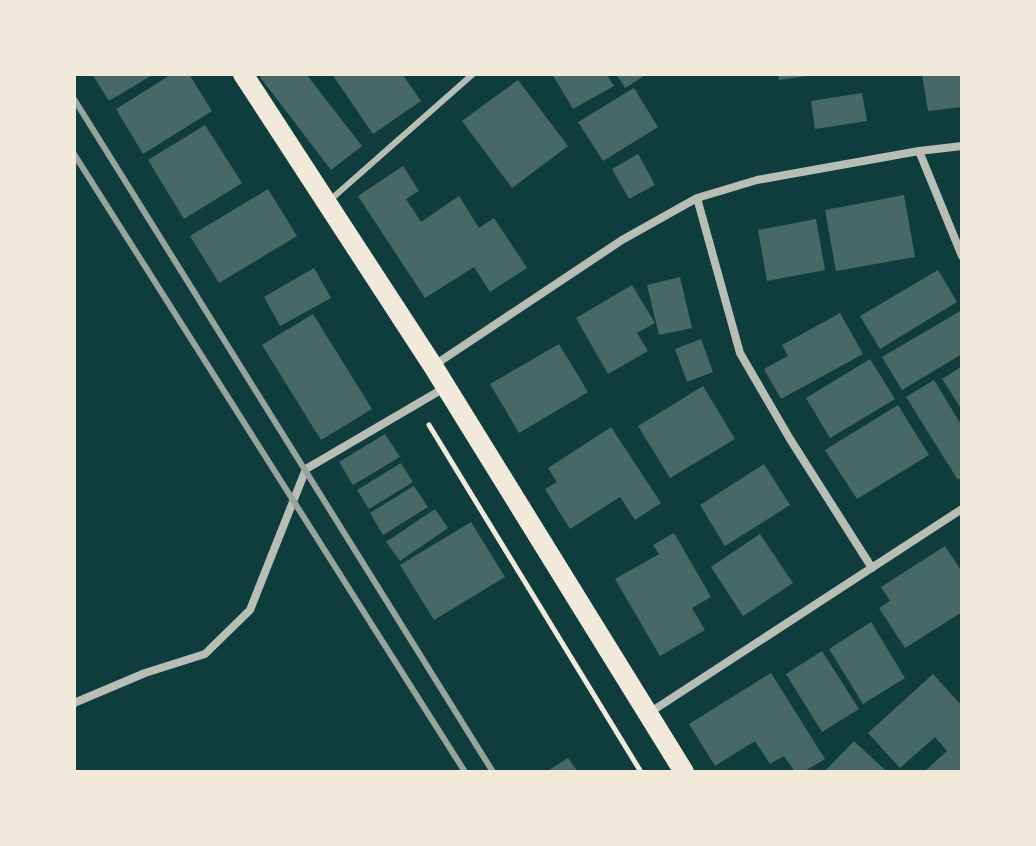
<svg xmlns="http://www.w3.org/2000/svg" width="1036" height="846" viewBox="0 0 1036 846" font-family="'Space Grotesk',sans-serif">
<rect width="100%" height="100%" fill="#0f3d3e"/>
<!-- building -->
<path fill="#486865" d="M 92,74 L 154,74 L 109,101 Z
M 172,74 L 189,74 L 212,111 L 143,154 L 116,109 Z
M 264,74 L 306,74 L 362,146 L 331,170 L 260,77 Z
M 332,74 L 402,74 L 421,101 L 373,134 Z
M 552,74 L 606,74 L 614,86 L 573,109 Z
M 616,74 L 647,74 L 625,88 Z
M 778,74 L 807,74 L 807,76 L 779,80 Z
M 922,74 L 962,74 L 962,107 L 928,111 Z
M 518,80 L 568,146 L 512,188 L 462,121 Z
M 634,88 L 658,127 L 603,161 L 578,122 Z
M 862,93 L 867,121 L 815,129 L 811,101 Z
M 205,125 L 242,183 L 184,219 L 148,160 Z
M 638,154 L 655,185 L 629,199 L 612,169 Z
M 403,166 L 419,191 L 406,199 L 421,222 L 459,196 L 479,228 L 494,218 L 527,268 L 490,292 L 474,267 L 425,298 L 358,196 Z
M 268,189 L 297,236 L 219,283 L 190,236 Z
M 904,195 L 915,257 L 836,271 L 825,210 Z
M 816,219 L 825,270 L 767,281 L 758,230 Z
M 314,268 L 331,298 L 280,326 L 264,297 Z
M 938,270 L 957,302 L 880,349 L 860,316 Z
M 680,277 L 692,328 L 659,335 L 647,285 Z
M 632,285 L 655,323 L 637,333 L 648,351 L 608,374 L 576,318 Z
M 962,310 L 962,354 L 902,390 L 882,357 Z
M 840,313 L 863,354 L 781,399 L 764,369 L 788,356 L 782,345 Z
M 313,314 L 372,409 L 321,440 L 262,345 Z
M 701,339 L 713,372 L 687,382 L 675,349 Z
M 559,344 L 588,392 L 519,433 L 490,384 Z
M 870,359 L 895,399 L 830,438 L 806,398 Z
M 962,366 L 962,410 L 942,379 Z
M 934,380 L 962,426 L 962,477 L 958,480 L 906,397 Z
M 703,386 L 735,439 L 670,478 L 638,426 Z
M 898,405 L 929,455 L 857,499 L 825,450 Z
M 611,427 L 661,503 L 635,520 L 620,497 L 570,529 L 545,489 L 557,482 L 548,468 Z
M 385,434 L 400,457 L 353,485 L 339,462 Z
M 401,463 L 413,482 L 369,509 L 357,490 Z
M 764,464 L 790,505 L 725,546 L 700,505 Z
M 414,486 L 428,507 L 383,535 L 370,513 Z
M 435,509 L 448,528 L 400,561 L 386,542 Z
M 471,522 L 505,577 L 434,620 L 400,565 Z
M 674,533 L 711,597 L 692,608 L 705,630 L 660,656 L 615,579 L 659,554 L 653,545 Z
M 760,534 L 793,583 L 743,616 L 711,567 Z
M 945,546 L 962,572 L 962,612 L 905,648 L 879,608 L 890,601 L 881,587 Z
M 871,622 L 905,678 L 863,704 L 829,649 Z
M 822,651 L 859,709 L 822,732 L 786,674 Z
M 771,673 L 825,759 L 803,772 L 795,772 L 784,756 L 770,764 L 755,741 L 715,766 L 689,724 Z
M 933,674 L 962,706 L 962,772 L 924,772 L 947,751 L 935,737 L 900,768 L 868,733 Z
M 854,741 L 887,772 L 824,772 Z
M 568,758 L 578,772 L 546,772 Z"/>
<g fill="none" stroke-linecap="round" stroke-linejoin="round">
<!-- path -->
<path stroke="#f1e9da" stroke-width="5" d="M 429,425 L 641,772"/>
<!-- service -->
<path stroke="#b8beb3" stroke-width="6" d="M 329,201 L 473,74"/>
<!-- minor -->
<path stroke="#b8beb3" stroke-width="8" d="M 919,151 L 962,256
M 697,198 L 740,353 L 790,439 L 872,568
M 433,366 L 622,240 L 697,198 L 757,180 L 919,151 L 962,146
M 74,703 L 145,673 L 205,654 L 250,610 L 306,469 L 446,387
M 649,713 L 962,509"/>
<!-- primary -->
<path stroke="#f1e9da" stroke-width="20" d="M 243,74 L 433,366 L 684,772"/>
<!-- rail -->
<path stroke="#97a49c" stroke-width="6" d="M 74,99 L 493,772
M 74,154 L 465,772"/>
</g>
<!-- border -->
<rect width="1036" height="846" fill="none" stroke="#f1e9da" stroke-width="152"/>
</svg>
